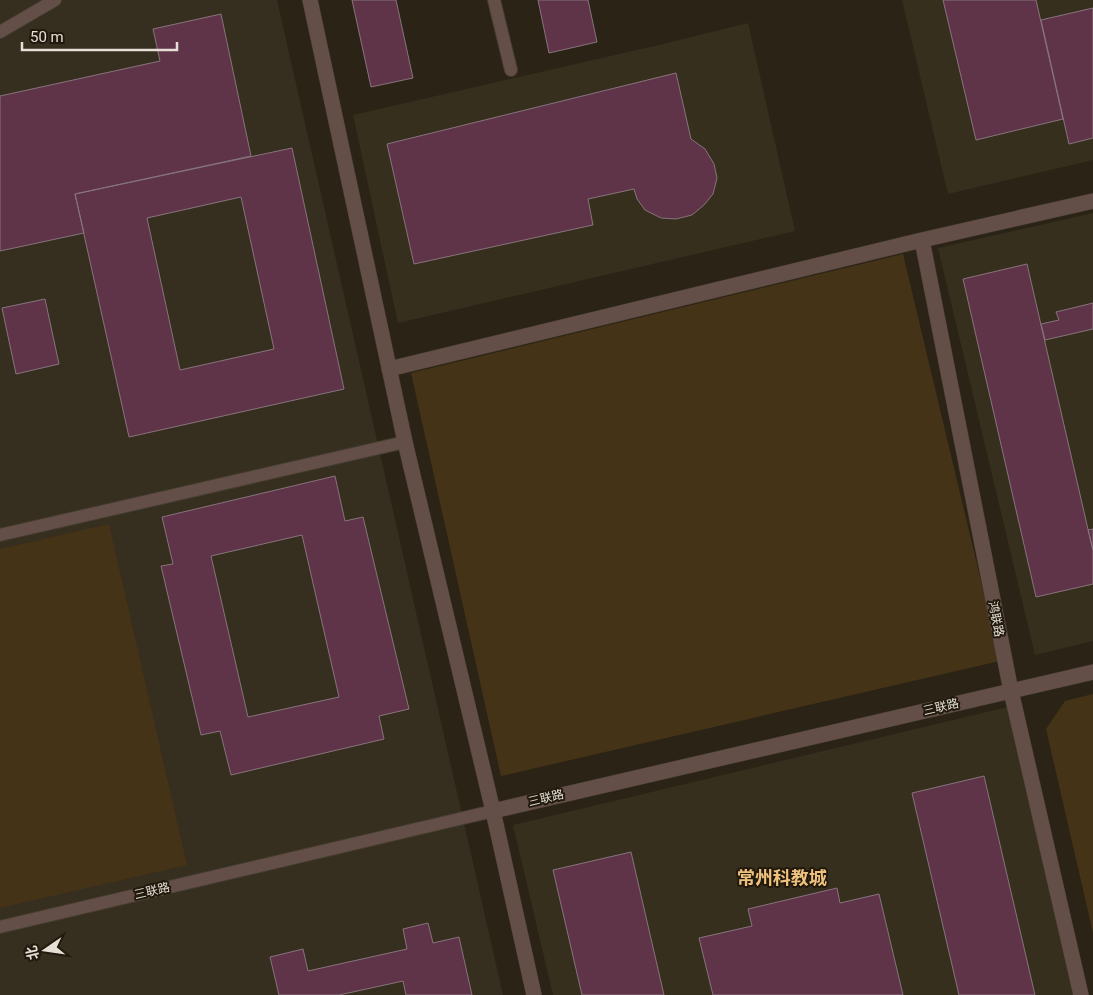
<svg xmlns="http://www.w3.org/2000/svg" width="1093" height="995" viewBox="0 0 1093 995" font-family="Roboto,'Noto Sans SC',sans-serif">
<rect width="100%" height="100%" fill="#2b2315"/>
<!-- commercial -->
<path fill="#362f1e" d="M 902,0 L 1093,0 L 1093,160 L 948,194 Z
M 748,23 L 795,231 L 398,323 L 353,115 L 659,45 Z
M 1093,213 L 1093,641 L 1035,655 L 938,248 Z
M 1012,706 L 1077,995 L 553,995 L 513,825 Z"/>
<!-- education -->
<path fill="#362e1e" d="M 0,0 L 277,0 L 503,995 L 0,995 Z"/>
<!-- green -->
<path fill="#443317" d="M 903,254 L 1000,661 L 501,776 L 411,373 Z
M 109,524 L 187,865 L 0,908 L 0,549 Z
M 1093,694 L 1093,933 L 1046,729 L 1065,701 Z"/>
<!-- building -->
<path fill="#5f3449" stroke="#87747c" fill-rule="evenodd" d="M 352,0 L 396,0 L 413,78 L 371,87 Z
M 538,0 L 588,0 L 597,42 L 549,53 Z
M 943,0 L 1036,0 L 1063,119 L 976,140 Z
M 1093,8 L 1093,138 L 1069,144 L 1041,20 Z
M 221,14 L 251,156 L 75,194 L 84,233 L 0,251 L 0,96 L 160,61 L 153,29 Z
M 676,73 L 691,139 L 705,149 L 714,164 L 717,178 L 713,194 L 704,205 L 692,215 L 676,219 L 661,218 L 645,210 L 637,199 L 634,189 L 588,199 L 593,225 L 414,264 L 387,144 Z
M 292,148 L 344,389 L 129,437 L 75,194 ZM 241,197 L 274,349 L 180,370 L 147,218 Z
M 1027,264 L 1093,551 L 1093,584 L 1036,597 L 963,279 Z
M 45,299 L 59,364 L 16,374 L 2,308 Z
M 1093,303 L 1093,329 L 1045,340 L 1041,324 L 1059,320 L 1056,312 Z
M 335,476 L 345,521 L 363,517 L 409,709 L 379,716 L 384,739 L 231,775 L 220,731 L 201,735 L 161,566 L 173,564 L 162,517 ZM 302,535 L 339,697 L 248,717 L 211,556 Z
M 1093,529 L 1093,549 L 1088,530 Z
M 984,776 L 1035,995 L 959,995 L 912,793 Z
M 631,852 L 664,995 L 582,995 L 553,870 Z
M 837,888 L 840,903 L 879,894 L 903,995 L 713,995 L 699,938 L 752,926 L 748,909 Z
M 428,923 L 433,943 L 459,937 L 472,995 L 406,995 L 403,981 L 339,995 L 279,995 L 270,957 L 303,949 L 308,971 L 407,949 L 403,929 Z"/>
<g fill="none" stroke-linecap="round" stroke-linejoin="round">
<defs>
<path id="service" d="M 494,0 L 511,70
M 0,32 L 55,0
M 0,535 L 405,442
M 0,927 L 493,811"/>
<path id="minor" d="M 310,0 L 405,442 L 493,811 L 534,995
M 922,240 L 1011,691 L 1081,995
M 389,369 L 922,240 L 1093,201
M 493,811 L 1093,672"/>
</defs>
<!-- service casing -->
<use href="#service" stroke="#453d30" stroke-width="14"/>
<!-- minor casing -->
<use href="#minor" stroke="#453d30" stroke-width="16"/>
<!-- service -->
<use href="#service" stroke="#644f48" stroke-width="12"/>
<!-- minor -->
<use href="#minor" stroke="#644f48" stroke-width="15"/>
</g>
<g text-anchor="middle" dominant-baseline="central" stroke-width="4" stroke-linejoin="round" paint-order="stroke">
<!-- street labels -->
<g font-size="12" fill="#e5dfd6" stroke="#21190c">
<text transform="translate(996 619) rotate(79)">鸿联路</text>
<text transform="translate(941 707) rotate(-13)">三联路</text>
<text transform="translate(546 798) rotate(-13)">三联路</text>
<text transform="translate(152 891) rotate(-13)">三联路</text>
</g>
<!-- district labels -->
<g font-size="18" font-weight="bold" fill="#efc17e" stroke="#21190c">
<text x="782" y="877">常州科教城</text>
</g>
</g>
<!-- north arrow -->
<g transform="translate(45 950) rotate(257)" stroke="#21190c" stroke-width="4" paint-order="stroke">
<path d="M0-4L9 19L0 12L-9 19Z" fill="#e5dfd6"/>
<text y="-8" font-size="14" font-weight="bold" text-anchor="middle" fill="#e5dfd6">北</text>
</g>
<!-- scale -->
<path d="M22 42v8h155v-8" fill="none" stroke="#e5dfd6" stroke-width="2.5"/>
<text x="30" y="42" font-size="15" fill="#e5dfd6" stroke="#21190c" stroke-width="4" paint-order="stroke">50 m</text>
</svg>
